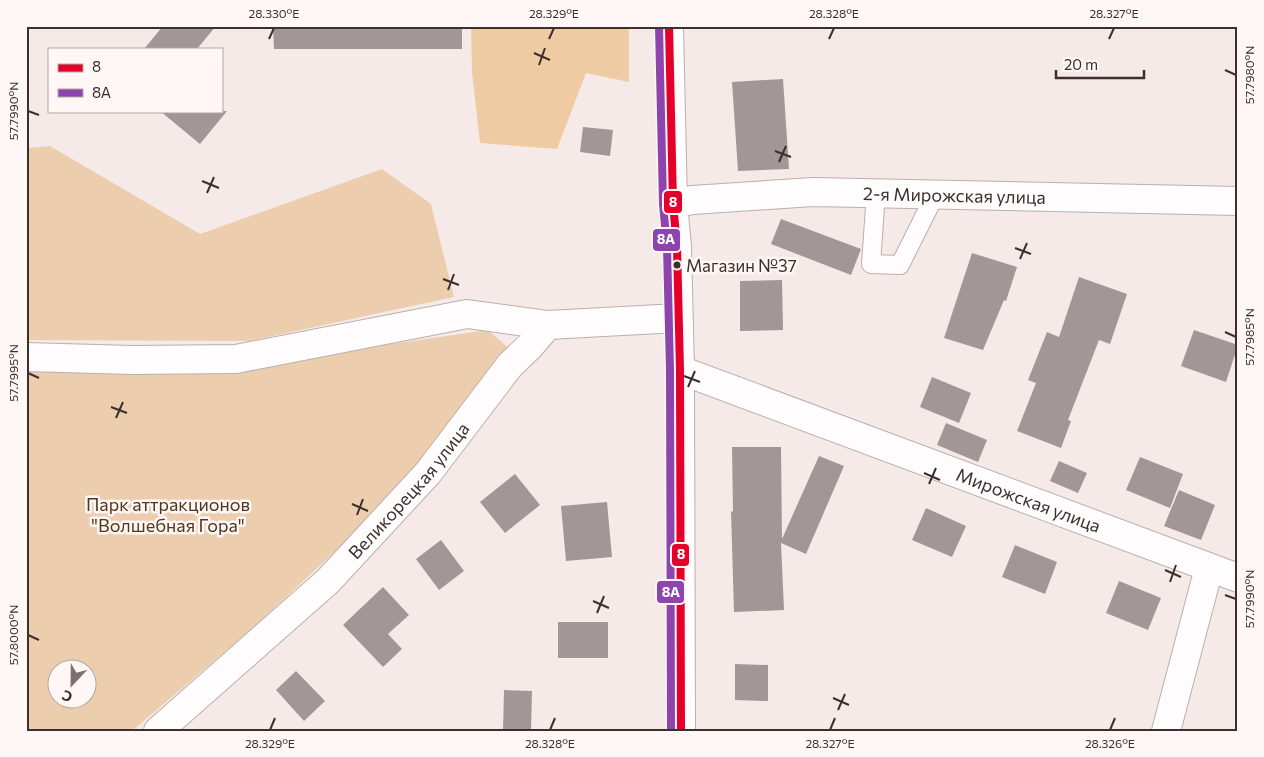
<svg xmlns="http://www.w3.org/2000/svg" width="1264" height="757" viewBox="0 0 1264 757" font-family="Commissioner,sans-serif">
<rect width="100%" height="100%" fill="#f6eae8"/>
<!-- green -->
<path fill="#ecceaf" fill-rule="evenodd" d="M 50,146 L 200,234 L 382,169 L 431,204 L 454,297 L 249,341 L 26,340 L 26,148 Z
M 488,330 L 512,351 L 388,502 L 255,626 L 132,731 L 26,731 L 26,365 L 183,374 ZM 58,670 L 88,670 L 88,700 L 58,700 Z"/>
<!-- forest -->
<path fill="#eecba2" d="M 471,26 L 629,26 L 629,82 L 586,73 L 557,149 L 480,143 L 472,72 Z"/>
<!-- building -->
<path fill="#a29797" d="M 163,26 L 216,26 L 197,49 L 144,49 Z
M 273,26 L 462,26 L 462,49 L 274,49 Z
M 783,79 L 789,169 L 738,171 L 732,82 Z
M 160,111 L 227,111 L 200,144 Z
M 583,127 L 613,130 L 610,156 L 580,152 Z
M 781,219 L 861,249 L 851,275 L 771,244 Z
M 972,253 L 1017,267 L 1006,301 L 1004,300 L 983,350 L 944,338 Z
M 1079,277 L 1127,294 L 1110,344 L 1099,340 L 1068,420 L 1071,421 L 1061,448 L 1017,431 L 1036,383 L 1028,380 L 1047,332 L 1059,337 Z
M 782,280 L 783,330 L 740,331 L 740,281 Z
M 1194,330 L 1238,345 L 1226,382 L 1181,366 Z
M 932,377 L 971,393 L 959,423 L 920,407 Z
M 946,423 L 987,440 L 978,462 L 937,445 Z
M 732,447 L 781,447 L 782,539 L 819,456 L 844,466 L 806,554 L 781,543 L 784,610 L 734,612 L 731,511 L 733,512 Z
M 1140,457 L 1183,474 L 1170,508 L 1126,490 Z
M 1059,461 L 1087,473 L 1078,493 L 1050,481 Z
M 515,474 L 540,505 L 505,533 L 480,502 Z
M 1179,490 L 1215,505 L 1201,540 L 1164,526 Z
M 607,502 L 612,557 L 566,561 L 561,506 Z
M 926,508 L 966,526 L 952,557 L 912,540 Z
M 441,540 L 464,571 L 439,590 L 416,559 Z
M 1015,545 L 1057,562 L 1045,594 L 1002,577 Z
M 1119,581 L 1161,598 L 1148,630 L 1106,613 Z
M 383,587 L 409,615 L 388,634 L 402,649 L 383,667 L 343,625 Z
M 558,622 L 608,622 L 608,658 L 558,658 Z
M 735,664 L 768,665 L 768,701 L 735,700 Z
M 296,671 L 325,701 L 304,721 L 276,690 Z
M 504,690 L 532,691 L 531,731 L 503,731 Z"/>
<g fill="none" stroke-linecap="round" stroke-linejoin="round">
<defs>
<path id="lane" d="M 876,193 L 871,264 L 900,265 L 935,195"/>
<g id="street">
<path id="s1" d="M 673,204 L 692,200 L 813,192 L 1238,201"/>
<path d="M 26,357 L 132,360 L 236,359 L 467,314 L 548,325 L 678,318"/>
<path id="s2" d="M 680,370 L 1238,578"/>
<path id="s3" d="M 158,731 L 328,581 L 428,473 L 510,365 L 530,346 L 548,325"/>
<path d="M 1166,731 L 1209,568"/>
</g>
<path id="secondary" d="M 669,26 L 673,204 L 677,246 L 680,370 L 681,731"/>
</defs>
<!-- lane casing -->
<use href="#lane" stroke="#baafad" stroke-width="20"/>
<!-- street casing -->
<use href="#street" stroke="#baafad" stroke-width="30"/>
<!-- secondary casing -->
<use href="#secondary" stroke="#baafad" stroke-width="30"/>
<!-- lane -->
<use href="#lane" stroke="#fefcfc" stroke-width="18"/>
<!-- street -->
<use href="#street" stroke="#fefcfc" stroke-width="28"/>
<!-- secondary -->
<use href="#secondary" stroke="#fefcfc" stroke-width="28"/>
<defs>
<path id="bus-1" d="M 669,26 L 673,204 L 677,246 L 680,370 L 681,731"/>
<path id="bus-2" d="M 659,26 L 663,204 L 667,247 L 670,370 L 671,731"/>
</defs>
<!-- bus-1 casing -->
<use href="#bus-1" stroke="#fff7f6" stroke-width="11"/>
<!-- bus-2 casing -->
<use href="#bus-2" stroke="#fff7f6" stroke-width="11"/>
<!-- bus-1 -->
<use href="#bus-1" stroke="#e4002b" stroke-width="8"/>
<!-- bus-2 -->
<use href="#bus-2" stroke="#8e44ad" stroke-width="8"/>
</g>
<!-- ticks -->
<path fill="none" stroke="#3d2f2c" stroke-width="2" d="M 269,39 L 274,28M 549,39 L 554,28M 829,39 L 834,28M 1109,39 L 1114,28M 534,53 L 550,60M 539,65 L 545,48M 1225,70 L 1236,75M 28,111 L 39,115M 775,151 L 791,157M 779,162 L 786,146M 202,181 L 219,188M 207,193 L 214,177M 1015,248 L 1031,254M 1020,259 L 1027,243M 443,279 L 459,285M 448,290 L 454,274M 1225,332 L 1236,337M 28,373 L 39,378M 684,376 L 700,382M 688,387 L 695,371M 111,407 L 127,413M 116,418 L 123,402M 924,473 L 940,480M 929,484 L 936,468M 352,504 L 368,511M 357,515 L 363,499M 1165,570 L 1181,577M 1170,582 L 1176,565M 1225,595 L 1236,599M 593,601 L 609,608M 597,613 L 604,596M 28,635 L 39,640M 833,698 L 849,705M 838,710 L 845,694M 270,730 L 275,718M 550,730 L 555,718M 830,730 L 835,718M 1110,730 L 1115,718"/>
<!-- markers -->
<circle fill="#3d2f2c" stroke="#fff7f6" stroke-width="2" cx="677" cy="265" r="4.5"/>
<g text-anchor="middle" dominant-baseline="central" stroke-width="5" stroke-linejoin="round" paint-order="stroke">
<!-- bus labels -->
<g font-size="17" fill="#3d2f2c" stroke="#fff7f6" text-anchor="start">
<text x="686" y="265">Магазин №37</text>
</g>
<!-- street labels -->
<g font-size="18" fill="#3d2f2c" stroke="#fff7f6">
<text stroke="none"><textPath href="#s1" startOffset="282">2-я Мирожская улица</textPath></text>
<text stroke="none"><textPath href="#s3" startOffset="348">Великорецкая улица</textPath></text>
<text stroke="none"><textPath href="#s2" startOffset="372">Мирожская улица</textPath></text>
</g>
<!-- park labels -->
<g font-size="18" fill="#4f3819" stroke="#fff7f6">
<text x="168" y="504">Парк аттракционов<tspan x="168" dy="21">"Волшебная Гора"</tspan></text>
</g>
</g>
<g stroke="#fff7f6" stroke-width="2">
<rect x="663" y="190" width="20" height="24" rx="5" fill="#e4002b"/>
<rect x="652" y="228" width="29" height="24" rx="5" fill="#8e44ad"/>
<rect x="671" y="543" width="19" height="24" rx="5" fill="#e4002b"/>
<rect x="656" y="580" width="29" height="24" rx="5" fill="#8e44ad"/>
</g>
<g font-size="14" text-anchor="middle" font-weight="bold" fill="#fff">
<text x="673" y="207">8</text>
<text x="666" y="244">8А</text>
<text x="681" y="559">8</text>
<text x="671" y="597">8А</text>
</g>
<!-- border -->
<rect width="1264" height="757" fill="none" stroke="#fff7f6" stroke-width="55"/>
<!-- legend -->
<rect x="48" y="48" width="175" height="65" fill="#fff7f6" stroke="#b1a7a5"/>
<rect x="58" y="64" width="25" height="8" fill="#e4002b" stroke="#b1a7a5"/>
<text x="92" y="72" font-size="15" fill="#3d2f2c">8</text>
<rect x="58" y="89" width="25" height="8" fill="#8e44ad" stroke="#b1a7a5"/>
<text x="92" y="98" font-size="15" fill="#3d2f2c">8А</text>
<!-- north arrow -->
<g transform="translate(72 684) rotate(202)"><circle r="24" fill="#fff7f6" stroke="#b1a7a5"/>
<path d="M0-4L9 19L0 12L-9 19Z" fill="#7e706e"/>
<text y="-8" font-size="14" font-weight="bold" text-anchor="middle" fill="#3d2f2c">С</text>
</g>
<!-- scale -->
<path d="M1056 70v8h88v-8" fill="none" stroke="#3d2f2c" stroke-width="2.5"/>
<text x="1064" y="70" font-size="15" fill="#3d2f2c" stroke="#fff7f6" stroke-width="4" paint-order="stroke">20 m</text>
<rect x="28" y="28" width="1208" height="702" fill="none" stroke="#3d2f2c" stroke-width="2"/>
<g font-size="12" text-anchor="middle" fill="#3d2f2c">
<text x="274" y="18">28.330°E</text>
<text x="554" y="18">28.329°E</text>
<text x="834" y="18">28.328°E</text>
<text x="1114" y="18">28.327°E</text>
<text transform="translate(1250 75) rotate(-90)" y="4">57.7980°N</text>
<text transform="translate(14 111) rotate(-90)" y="4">57.7990°N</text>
<text transform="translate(1250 337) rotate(-90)" y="4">57.7985°N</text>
<text transform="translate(14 373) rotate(-90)" y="4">57.7995°N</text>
<text transform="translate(1250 599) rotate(-90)" y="4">57.7990°N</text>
<text transform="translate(14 635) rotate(-90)" y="4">57.8000°N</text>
<text x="270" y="748">28.329°E</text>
<text x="550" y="748">28.328°E</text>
<text x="830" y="748">28.327°E</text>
<text x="1110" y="748">28.326°E</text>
</g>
</svg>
